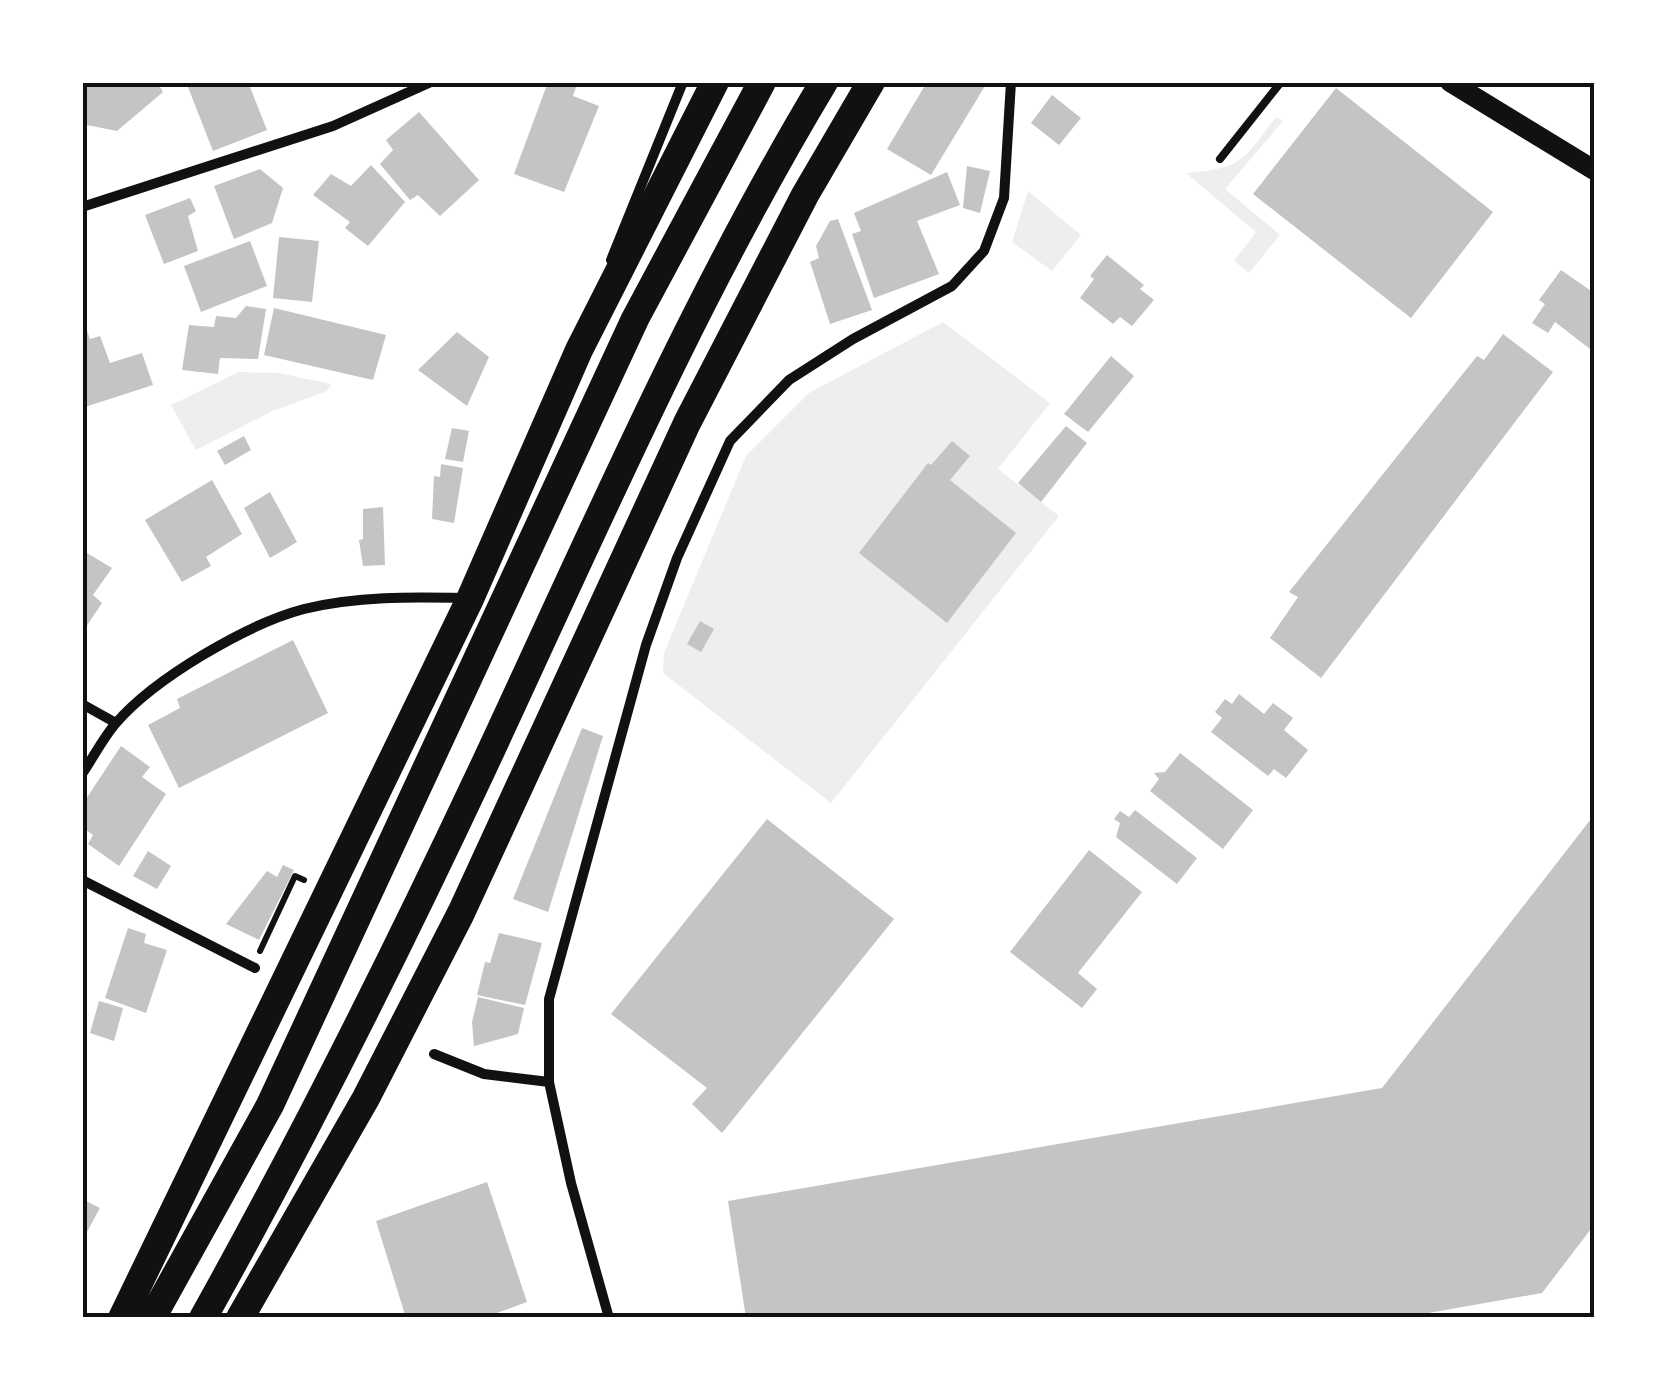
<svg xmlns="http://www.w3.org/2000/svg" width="1677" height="1400" viewBox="0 0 1677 1400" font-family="'Fira Sans',sans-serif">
<rect width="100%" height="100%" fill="#fff"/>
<!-- green -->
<path fill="#eee" d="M 1276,117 L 1283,121 L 1225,189 L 1280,235 L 1249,273 L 1234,261 L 1256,232 L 1186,173 C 1244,168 1242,161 1276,117 Z
M 1028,191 L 1081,235 L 1052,271 L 1012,242 Z
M 943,322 L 1050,403 L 998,469 L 1059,516 L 831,803 L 663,673 L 664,653 L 746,456 L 809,393 Z
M 239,372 L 279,373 L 331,384 L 327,391 L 275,410 L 196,450 L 171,405 Z"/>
<!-- building -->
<path fill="#c4c4c4" d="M 82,82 L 157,82 L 163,92 L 117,131 L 82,124 Z
M 186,82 L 248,82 L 267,130 L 213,151 Z
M 548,82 L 577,84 L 573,96 L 599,106 L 564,192 L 514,174 Z
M 927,82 L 985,86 L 931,175 L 887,149 Z
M 1336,88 L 1493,212 L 1411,318 L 1253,194 Z
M 1052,95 L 1081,118 L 1059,145 L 1031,123 Z
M 419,112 L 479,180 L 440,216 L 418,195 L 410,200 L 380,164 L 393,150 L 386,140 Z
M 371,165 L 405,202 L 368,246 L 345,228 L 350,222 L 313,195 L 331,174 L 351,186 Z
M 967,166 L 990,171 L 980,213 L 963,208 Z
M 260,169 L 283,188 L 272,223 L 234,239 L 214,186 Z
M 947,172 L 960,205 L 917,221 L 939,274 L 874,298 L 852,234 L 861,231 L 854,213 Z
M 190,198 L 196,211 L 188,216 L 198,251 L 164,264 L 145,215 Z
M 838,219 L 872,310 L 830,324 L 810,262 L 819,258 L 816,246 L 830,221 Z
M 279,237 L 319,241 L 312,302 L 273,298 Z
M 250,241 L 267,286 L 201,312 L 184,266 Z
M 1107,255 L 1144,285 L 1140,289 L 1154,300 L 1132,326 L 1120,317 L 1113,324 L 1080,298 L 1094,279 L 1090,276 Z
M 1561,270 L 1594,293 L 1594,352 L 1555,322 L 1548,333 L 1532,323 L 1545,304 L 1539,300 Z
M 246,306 L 266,309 L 258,359 L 220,358 L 218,374 L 182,370 L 189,325 L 214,327 L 216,316 L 236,318 Z
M 274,308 L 386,335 L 373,380 L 264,355 Z
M 82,317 L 90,339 L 100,336 L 110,363 L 142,353 L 153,385 L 85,407 Z
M 457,332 L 489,357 L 467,406 L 418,370 Z
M 1503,334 L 1553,372 L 1321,678 L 1270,638 L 1298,597 L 1289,592 L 1477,356 L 1484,360 Z
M 1111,356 L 1134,376 L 1088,432 L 1064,414 Z
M 1066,426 L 1087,443 L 1041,502 L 1018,483 Z
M 452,428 L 469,431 L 463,462 L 445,459 Z
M 244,436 L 251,450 L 225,465 L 217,451 Z
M 952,441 L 970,456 L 950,480 L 1016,533 L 947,623 L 859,553 L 928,463 L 931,465 Z
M 441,464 L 463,468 L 454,523 L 432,519 L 434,476 L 440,477 Z
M 212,480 L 242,534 L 206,557 L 211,566 L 182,582 L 145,520 Z
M 270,492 L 297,542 L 270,558 L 244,508 Z
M 383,507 L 385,565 L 363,566 L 359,540 L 363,539 L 363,509 Z
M 82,550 L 112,568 L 93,595 L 102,603 L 82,633 Z
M 700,621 L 714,629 L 701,652 L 687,644 Z
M 293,640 L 328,713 L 179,788 L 148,725 L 180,708 L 177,699 Z
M 1239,694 L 1264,714 L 1273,703 L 1293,718 L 1284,730 L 1308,750 L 1286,778 L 1274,769 L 1268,776 L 1211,732 L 1222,718 L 1215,712 L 1225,699 L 1232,704 Z
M 582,728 L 603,736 L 548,912 L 513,899 Z
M 121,746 L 150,767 L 142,777 L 166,794 L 119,866 L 88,844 L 93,835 L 82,827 L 82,805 Z
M 1180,753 L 1253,810 L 1223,849 L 1150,791 L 1159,779 L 1154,773 L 1165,772 Z
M 1135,810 L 1197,858 L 1177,884 L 1116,837 L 1120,823 L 1114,819 L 1120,811 L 1129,817 Z
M 1594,815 L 1594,1225 L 1542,1293 L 1400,1318 L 746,1318 L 728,1201 L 1382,1088 Z
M 767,819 L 894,919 L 722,1133 L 692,1104 L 707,1088 L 611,1014 Z
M 1089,850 L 1142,892 L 1078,973 L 1097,989 L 1082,1008 L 1010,952 Z
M 148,851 L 171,866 L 157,889 L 133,876 Z
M 283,865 L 294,870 L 259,940 L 226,924 L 267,871 L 277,877 Z
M 128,928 L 146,934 L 144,943 L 167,950 L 146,1013 L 105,998 Z
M 499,933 L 542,943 L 525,1005 L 477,995 L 485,962 L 490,963 Z
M 478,997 L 524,1008 L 518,1034 L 474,1046 L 472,1022 Z
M 99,1001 L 123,1008 L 114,1041 L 90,1033 Z
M 487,1182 L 527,1302 L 483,1318 L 406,1318 L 376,1221 Z
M 82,1199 L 100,1208 L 82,1241 Z"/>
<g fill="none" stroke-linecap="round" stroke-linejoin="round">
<!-- path -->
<path stroke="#111" stroke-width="6" d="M 260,951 L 295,876 L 304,880"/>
<!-- service -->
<path stroke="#111" stroke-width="8" d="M 1220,159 L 1281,82"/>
<!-- minor -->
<path stroke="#111" stroke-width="10" d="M 82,207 L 333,126 L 431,82
M 611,260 L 683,82
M 82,704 L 116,723
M 82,774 C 93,758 103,738 116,723 C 155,678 247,624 304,609 C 357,596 411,597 464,598
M 82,880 L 255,968
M 434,1054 L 484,1074 L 549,1082
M 609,1318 L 571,1183 L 549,1082 L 549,999 L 646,645 L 677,558 L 730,441 L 789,380 L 853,339 L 952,286 L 984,251 L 1004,198 L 1011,82"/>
<!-- secondary -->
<path stroke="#111" stroke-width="20" d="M 1450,82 L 1594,170"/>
<!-- trunk -->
<path stroke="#111" stroke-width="28" d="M 122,1318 L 470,599 L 579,350 L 715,82
M 152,1318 L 270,1105 L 635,319 L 762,82
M 203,1318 C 303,1139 394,957 481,772 C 590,539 691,303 824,82
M 240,1318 L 366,1098 L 461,913 L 687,423 L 805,195 L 871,82"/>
</g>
<!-- border -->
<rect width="1677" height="1400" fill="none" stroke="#ffffff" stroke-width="170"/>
<rect x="85" y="85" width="1507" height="1230" fill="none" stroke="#111" stroke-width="4"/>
</svg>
